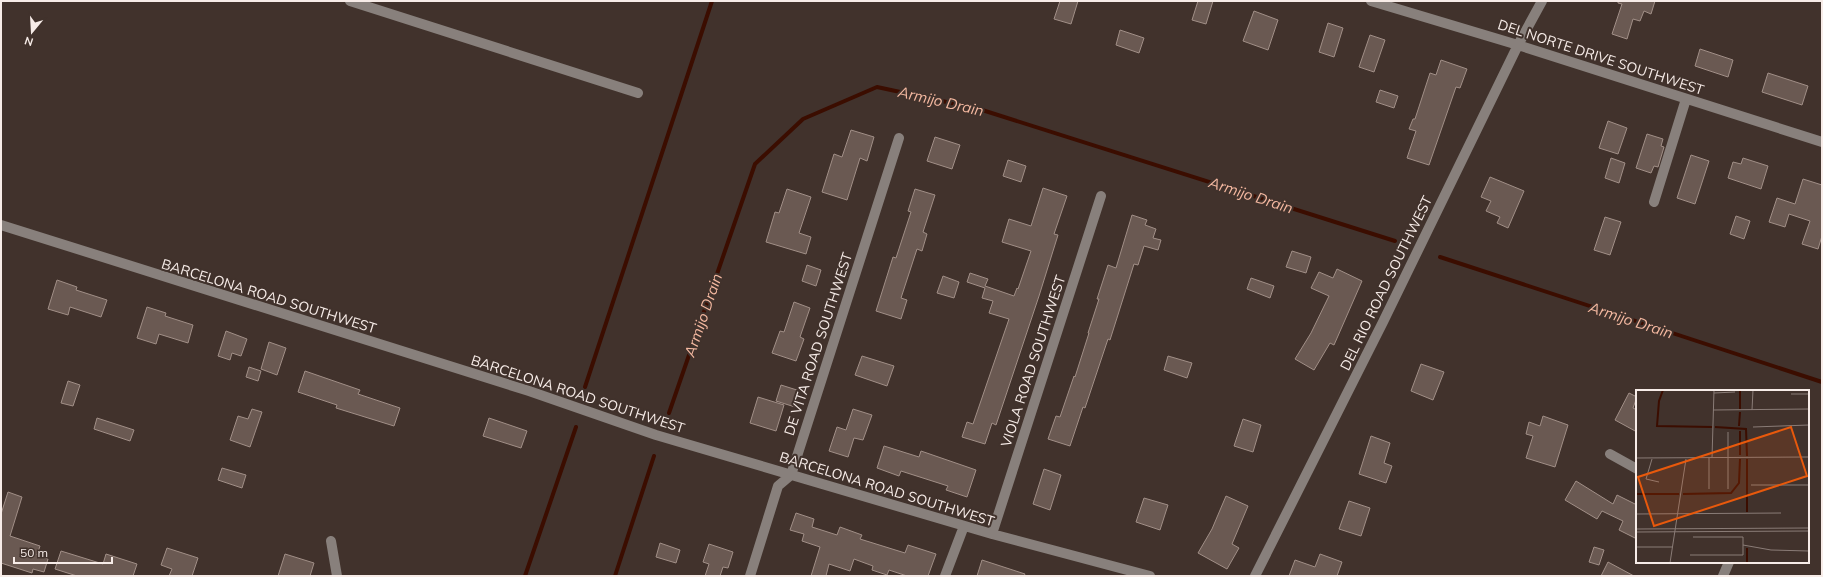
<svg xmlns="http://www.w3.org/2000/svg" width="1823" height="577" viewBox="0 0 1823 577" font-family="Mulish,sans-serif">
<rect width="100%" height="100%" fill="#41322c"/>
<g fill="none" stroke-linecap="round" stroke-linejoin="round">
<!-- stream -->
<path stroke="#3b0d00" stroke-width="4" d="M 1440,257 L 1822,382
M 585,387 L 712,1
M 669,413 L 755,164 L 803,119 L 877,87 L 979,109 L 1395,241
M 525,576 L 576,427
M 615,576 L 654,456"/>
</g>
<!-- building -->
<path fill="#6a5952" stroke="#a18f87" d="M 1060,1 L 1078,1 L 1071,24 L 1054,19 Z
M 1198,1 L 1213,1 L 1206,24 L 1192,20 Z
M 1618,1 L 1655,1 L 1651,14 L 1644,11 L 1640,21 L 1633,19 L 1627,39 L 1612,34 L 1622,4 L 1618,3 Z
M 1254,11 L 1278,20 L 1268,50 L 1243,41 Z
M 1328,23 L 1343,28 L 1334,57 L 1319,52 Z
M 1120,30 L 1144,38 L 1139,53 L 1116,45 Z
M 1370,35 L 1385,40 L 1374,72 L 1359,67 Z
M 1700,49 L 1733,60 L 1728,77 L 1695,66 Z
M 1441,60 L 1467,69 L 1460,88 L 1456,87 L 1429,165 L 1407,158 L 1416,131 L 1409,129 L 1413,119 L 1415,119 L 1430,73 L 1436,75 Z
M 1768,73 L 1808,86 L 1802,105 L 1762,92 Z
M 1380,90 L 1398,96 L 1394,108 L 1376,102 Z
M 1608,121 L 1627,128 L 1618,154 L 1599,148 Z
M 851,130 L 874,137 L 867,161 L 860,158 L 847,200 L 822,192 L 834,154 L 842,157 Z
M 1647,134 L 1663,139 L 1661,146 L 1664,147 L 1658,167 L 1654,166 L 1651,173 L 1636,168 Z
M 935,137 L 960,145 L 952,169 L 927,161 Z
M 1691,155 L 1709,161 L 1695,204 L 1677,198 Z
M 1611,158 L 1625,163 L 1619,183 L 1605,178 Z
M 1743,158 L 1768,166 L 1761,189 L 1728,178 L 1733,162 L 1741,164 Z
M 1008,160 L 1026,166 L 1021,182 L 1003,176 Z
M 1490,177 L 1524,191 L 1508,228 L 1497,223 L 1500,217 L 1486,211 L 1491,201 L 1481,197 Z
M 1803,179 L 1822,185 L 1822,236 L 1818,249 L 1802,244 L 1810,221 L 1789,214 L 1785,227 L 1769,222 L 1777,198 L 1795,204 Z
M 1043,188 L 1067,196 L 1054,234 L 1058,235 L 1039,296 L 996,425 L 992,423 L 985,444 L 962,437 L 967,422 L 973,424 L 1009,319 L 989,313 L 993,301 L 982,298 L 985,288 L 967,282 L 970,273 L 988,279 L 985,286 L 1014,296 L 1017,288 L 1018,289 L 1031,251 L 1002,242 L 1009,219 L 1031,226 Z
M 787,189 L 811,197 L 799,233 L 811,237 L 806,254 L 766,242 L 775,212 L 779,213 Z
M 915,189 L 935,195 L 923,232 L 927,234 L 922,251 L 917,249 L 901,298 L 907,300 L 901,319 L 876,311 L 893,257 L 896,258 L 911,212 L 908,211 Z
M 1132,215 L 1147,220 L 1145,225 L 1156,229 L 1153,238 L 1161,240 L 1158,250 L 1144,246 L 1138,265 L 1134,264 L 1110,340 L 1108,339 L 1085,408 L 1083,407 L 1070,446 L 1048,439 L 1056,416 L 1060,417 L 1074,376 L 1075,377 L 1089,333 L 1088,333 L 1099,299 L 1097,299 L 1108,265 L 1116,268 Z
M 1736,216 L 1750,221 L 1744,239 L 1730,234 Z
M 1605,217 L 1621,222 L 1610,255 L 1594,250 Z
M 1292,251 L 1311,257 L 1306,273 L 1286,267 Z
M 807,265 L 821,270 L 816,286 L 802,281 Z
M 1337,269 L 1362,281 L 1334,345 L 1330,343 L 1314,370 L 1295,359 L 1311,333 L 1329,296 L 1311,288 L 1319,272 L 1333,278 Z
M 943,276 L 959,282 L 954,298 L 937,293 Z
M 1251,278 L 1274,286 L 1270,298 L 1247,289 Z
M 57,280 L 77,287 L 76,290 L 107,300 L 101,317 L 70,307 L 68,315 L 48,309 Z
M 794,302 L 810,308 L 800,337 L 804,339 L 796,361 L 772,353 L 780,331 L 784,332 Z
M 147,307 L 166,313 L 165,316 L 193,325 L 188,343 L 159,334 L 156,344 L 137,338 Z
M 226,331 L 247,339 L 241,356 L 232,353 L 230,360 L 218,356 Z
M 269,342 L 286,348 L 277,375 L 261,369 Z
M 862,356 L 894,366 L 887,386 L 855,375 Z
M 1168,356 L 1192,363 L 1187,378 L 1164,370 Z
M 1421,364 L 1444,372 L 1433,400 L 1411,391 Z
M 249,367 L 261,371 L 258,381 L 246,377 Z
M 305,371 L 360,390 L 358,394 L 400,408 L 394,426 L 336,408 L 337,405 L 298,392 Z
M 68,381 L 80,385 L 73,406 L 61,403 Z
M 781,385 L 800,391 L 795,407 L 776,401 Z
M 1629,393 L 1637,397 L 1633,408 L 1637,410 L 1637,432 L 1615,420 Z
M 758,397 L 784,405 L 776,431 L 750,423 Z
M 252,409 L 262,412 L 250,447 L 230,440 L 238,416 L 248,419 Z
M 853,409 L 872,415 L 863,440 L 854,438 L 848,457 L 829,451 L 837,427 L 846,430 Z
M 1543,416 L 1568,425 L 1555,467 L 1526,458 L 1533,436 L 1526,434 L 1529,422 L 1540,426 Z
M 97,418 L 134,430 L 130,441 L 94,429 Z
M 489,418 L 527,431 L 521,448 L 483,436 Z
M 1243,419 L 1261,425 L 1253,452 L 1234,446 Z
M 1371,436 L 1390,443 L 1384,463 L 1392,466 L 1386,483 L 1359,474 Z
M 884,446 L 919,457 L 921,451 L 976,470 L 967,497 L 946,490 L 948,486 L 901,471 L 899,476 L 877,468 Z
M 222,468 L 246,475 L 242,488 L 218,480 Z
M 1044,469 L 1061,475 L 1050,510 L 1033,504 Z
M 1576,481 L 1613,504 L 1617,495 L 1637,505 L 1637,539 L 1619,530 L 1623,521 L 1602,511 L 1597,519 L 1565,500 Z
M 8,492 L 22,497 L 10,536 L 40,546 L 37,555 L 48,559 L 44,572 L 33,569 L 32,573 L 1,563 L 1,514 Z
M 1226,496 L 1248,506 L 1232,544 L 1239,548 L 1227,569 L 1198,553 L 1212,529 Z
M 1144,498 L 1168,505 L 1160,530 L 1136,522 Z
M 1349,501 L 1370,508 L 1361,536 L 1339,529 Z
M 796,513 L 814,519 L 812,527 L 837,535 L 840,527 L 862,535 L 860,539 L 905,553 L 908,545 L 936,554 L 928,576 L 907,576 L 889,570 L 887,575 L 872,570 L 873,566 L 854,559 L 850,571 L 829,564 L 826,576 L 811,576 L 820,547 L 802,541 L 804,534 L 790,530 Z
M 660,543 L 680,550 L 676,563 L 656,557 Z
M 709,544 L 733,552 L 728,568 L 723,567 L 720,576 L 705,576 L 709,564 L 703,562 Z
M 1594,547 L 1604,550 L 1599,565 L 1589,562 Z
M 167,548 L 198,558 L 192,576 L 169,576 L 172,569 L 161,565 Z
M 61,551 L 103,564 L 106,554 L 137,564 L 133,576 L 77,576 L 55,569 Z
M 285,554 L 314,563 L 310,576 L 278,576 Z
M 1320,554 L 1342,562 L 1337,576 L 1289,576 L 1295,560 L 1315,567 Z
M 982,560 L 1025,574 L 1024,576 L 977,576 Z
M 1608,562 L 1634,576 L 1601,576 Z"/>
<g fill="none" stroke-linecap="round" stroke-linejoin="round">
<!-- minor -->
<path stroke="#88807c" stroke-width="10" d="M 350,1 L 638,93
M 1371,1 L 1518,45 L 1822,142
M 1654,202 L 1686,99
M 1,225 L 529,391 L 656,435 L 992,534 L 1150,576
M 1610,454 L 1637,469
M 992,534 L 1101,196
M 331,541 L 337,576
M 750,576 L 778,486 L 791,475 L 899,138
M 945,576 L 964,526
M 1255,576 L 1383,322 L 1518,45 L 1542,1
M 1723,576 L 1729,562"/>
</g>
<g text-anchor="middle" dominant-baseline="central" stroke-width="4" stroke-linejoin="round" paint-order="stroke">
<!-- street labels -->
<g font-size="14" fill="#f7ece8" stroke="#41322c">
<text transform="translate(1601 57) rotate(18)">DEL NORTE DRIVE SOUTHWEST</text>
<text transform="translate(1386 283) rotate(-64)">DEL RIO ROAD SOUTHWEST</text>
<text transform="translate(269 296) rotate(17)">BARCELONA ROAD SOUTHWEST</text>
<text transform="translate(818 344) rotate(-72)">DE VITA ROAD SOUTHWEST</text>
<text transform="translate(1033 361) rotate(-72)">VIOLA ROAD SOUTHWEST</text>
<text transform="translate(578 394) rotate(18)">BARCELONA ROAD SOUTHWEST</text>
<text transform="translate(887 489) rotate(17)">BARCELONA ROAD SOUTHWEST</text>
</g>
<!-- water labels -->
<g font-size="15" font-style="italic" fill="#f5b9a1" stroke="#41322c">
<text transform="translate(941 101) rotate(13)">Armijo Drain</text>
<text transform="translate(1251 195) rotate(18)">Armijo Drain</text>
<text transform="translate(703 315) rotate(-71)">Armijo Drain</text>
<text transform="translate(1631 320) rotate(18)">Armijo Drain</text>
</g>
</g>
<!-- overview -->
<g transform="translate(1636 390)">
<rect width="173" height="173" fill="#41322c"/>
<path fill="none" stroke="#3b0d00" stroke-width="2" d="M 27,0 L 23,11 L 21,36 L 76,37M 104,0 L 104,19M 103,36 L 104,22M 79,37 L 110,39 L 111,66M 104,41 L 104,65M 0,104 L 43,104M 47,104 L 95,103 L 103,93 L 104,69M 111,122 L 111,69M 111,158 L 111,173"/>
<path fill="none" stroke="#8a7c77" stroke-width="1" d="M 78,3 L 99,2M 155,4 L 173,4M 77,20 L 173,19M 116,20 L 117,0M 117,37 L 173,35M 0,68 L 173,67M 73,68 L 73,99M 76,68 L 78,0M 16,69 L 10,89 L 23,92M 115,95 L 173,95M 92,99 L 92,42M 0,124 L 145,123M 0,139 L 173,138M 0,142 L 173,141M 107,155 L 135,160 L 173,161M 0,157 L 37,157M 54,165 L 107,165 L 107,147 L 57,147M 34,173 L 50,69"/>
<path fill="#e8590c" fill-opacity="0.15" stroke="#e8590c" stroke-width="2" d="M 155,37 L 171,86 L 18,136 L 2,87 Z"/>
<rect width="173" height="173" fill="none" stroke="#f7ece8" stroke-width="2"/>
</g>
<!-- border -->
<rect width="1823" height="577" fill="none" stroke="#f7ece8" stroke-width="4"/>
<!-- north arrow -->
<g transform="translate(32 32) rotate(198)" stroke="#41322c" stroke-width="3" paint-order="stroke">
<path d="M0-3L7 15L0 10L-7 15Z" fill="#f7ece8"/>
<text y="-6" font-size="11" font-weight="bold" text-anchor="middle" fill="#f7ece8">N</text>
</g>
<!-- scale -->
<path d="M14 557v6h98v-6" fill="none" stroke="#f7ece8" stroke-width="2"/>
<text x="20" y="557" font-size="12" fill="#f7ece8" stroke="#41322c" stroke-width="3" paint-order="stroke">50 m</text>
</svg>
